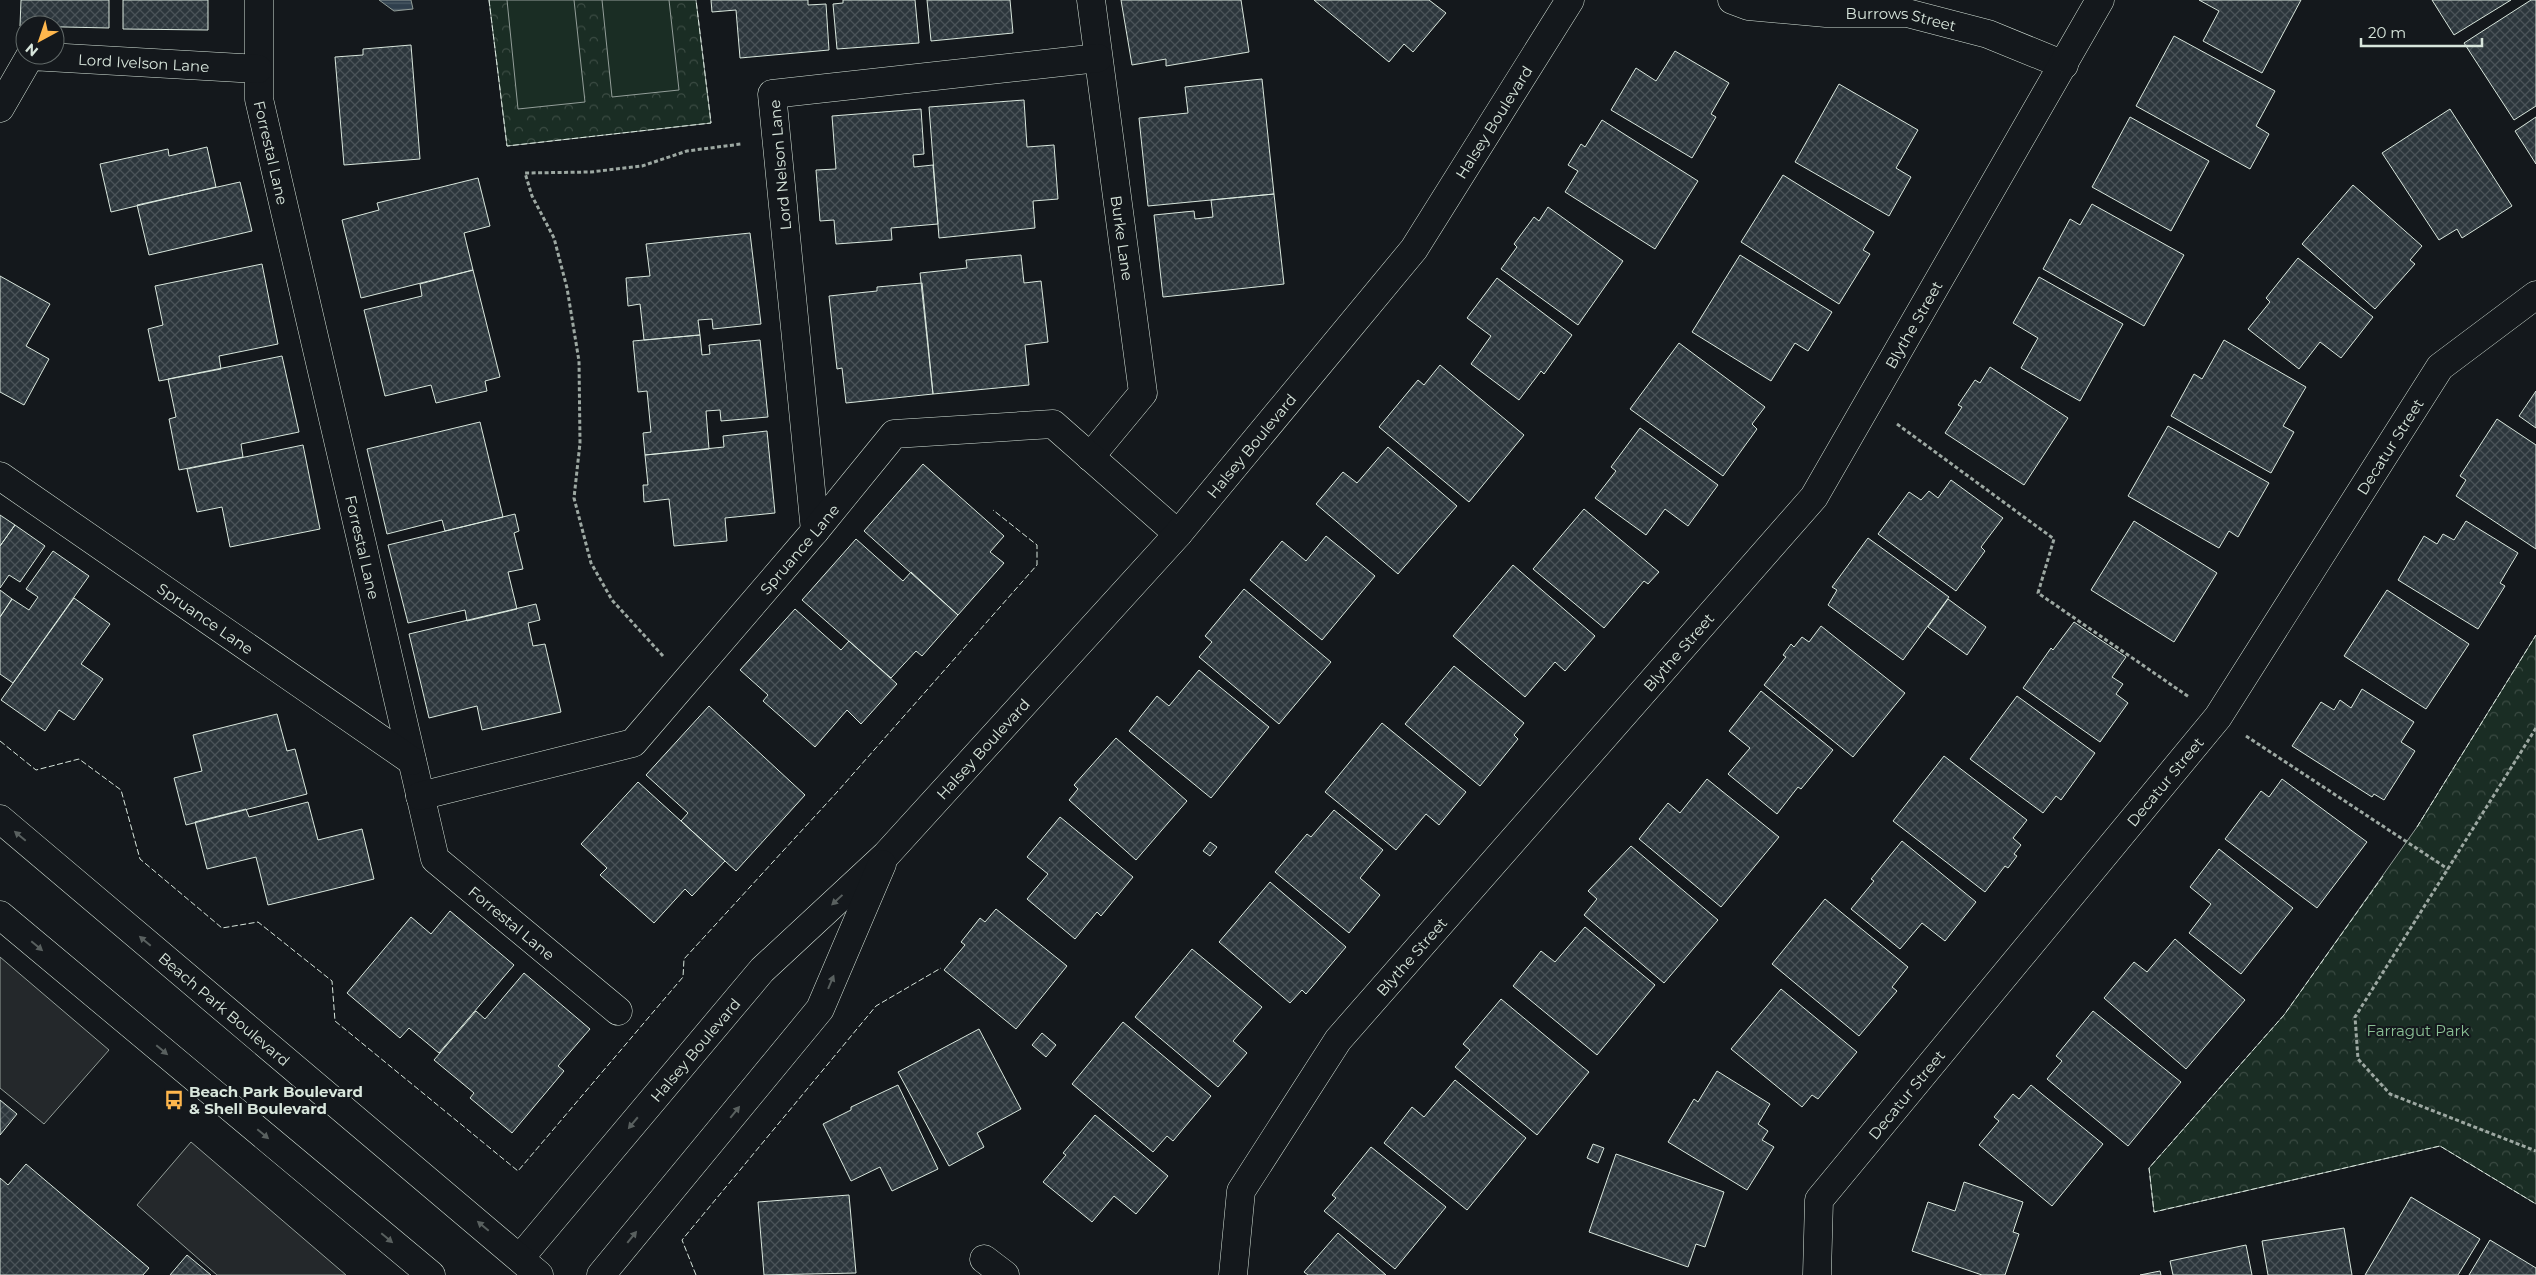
<svg xmlns="http://www.w3.org/2000/svg" width="2536" height="1275" viewBox="0 0 2536 1275" font-family="Montserrat,sans-serif">
<defs>
<pattern id="forest-crowns" width="20" height="18" patternUnits="userSpaceOnUse" patternTransform="scale(1.25)"><rect width="20" height="18" fill="#1a2d24"/><path d="M2 6a3 3 0 1 1 6 0M12 15a3 3 0 1 1 6 0" fill="none" stroke="#3b4b43"/></pattern>
<pattern id="water-rules" width="6" height="5" patternUnits="userSpaceOnUse" patternTransform="scale(1.25)"><rect width="6" height="5" fill="#2f3f4d"/><path d="M0 2.5h6" fill="none" stroke="#4c5b66"/></pattern>
<pattern id="building-cross-hatch" width="8" height="8" patternUnits="userSpaceOnUse" patternTransform="scale(1.25)"><rect width="8" height="8" fill="#2c363c"/><path d="M0 0l8 8M0 8l8-8" fill="none" stroke="#4a5358"/></pattern>
</defs>
<rect width="100%" height="100%" fill="#14181c"/>
<!-- forest -->
<path fill="url(#forest-crowns)" stroke="#939e99" d="M 489,0 L 696,0 L 711,123 L 507,146 Z
M 2536,635 L 2536,1204 L 2440,1146 L 2154,1212 L 2149,1168 L 2284,1015 L 2417,827 Z"/>
<!-- pitch -->
<path fill="#1a2d24" stroke="#939e99" d="M 507,0 L 574,0 L 585,102 L 518,109 Z
M 602,0 L 669,0 L 679,90 L 612,97 Z"/>
<!-- parking -->
<path fill="#24282b" stroke="#939e99" d="M 0,957 L 109,1050 L 44,1124 L 0,1088 Z
M 191,1142 L 346,1275 L 217,1275 L 137,1205 Z"/>
<!-- water -->
<path fill="url(#water-rules)" stroke="#939e99" d="M 379,0 L 411,0 L 413,9 L 394,11 Z"/>
<!-- building -->
<path fill="url(#building-cross-hatch)" stroke="#d8e6dc" d="M 21,0 L 109,0 L 109,28 L 20,26 Z
M 123,0 L 208,0 L 208,30 L 123,29 Z
M 711,0 L 808,0 L 808,5 L 826,4 L 829,50 L 740,58 L 736,10 L 712,12 Z
M 843,0 L 915,0 L 919,43 L 837,49 L 833,4 L 843,3 Z
M 927,0 L 1010,0 L 1013,33 L 931,41 Z
M 1121,0 L 1241,0 L 1249,52 L 1166,66 L 1166,59 L 1132,65 Z
M 1314,0 L 1429,0 L 1446,13 L 1413,52 L 1404,44 L 1389,62 Z
M 2199,0 L 2301,0 L 2262,73 L 2203,41 L 2219,11 Z
M 2432,0 L 2511,0 L 2454,35 Z
M 2531,0 L 2536,0 L 2536,106 L 2514,120 L 2464,43 Z
M 2174,36 L 2275,91 L 2256,126 L 2269,134 L 2250,169 L 2136,106 Z
M 411,45 L 420,159 L 344,165 L 335,57 L 363,55 L 363,49 Z
M 1675,51 L 1729,83 L 1711,114 L 1716,117 L 1692,158 L 1611,110 L 1636,68 L 1656,81 Z
M 1262,79 L 1274,194 L 1148,206 L 1139,118 L 1188,113 L 1185,87 Z
M 1839,84 L 1918,130 L 1896,168 L 1911,177 L 1889,216 L 1795,162 Z
M 1024,100 L 1027,147 L 1054,145 L 1058,199 L 1033,201 L 1035,228 L 939,238 L 929,107 Z
M 921,109 L 924,154 L 913,155 L 914,167 L 933,165 L 938,224 L 891,228 L 892,240 L 836,244 L 834,220 L 820,221 L 816,170 L 836,169 L 832,116 Z
M 2450,109 L 2512,206 L 2462,238 L 2457,229 L 2439,240 L 2382,153 Z
M 2130,117 L 2209,161 L 2171,231 L 2092,187 Z
M 2536,117 L 2536,164 L 2515,131 Z
M 1602,120 L 1698,181 L 1655,249 L 1565,192 L 1578,171 L 1568,165 L 1581,144 L 1585,147 Z
M 207,147 L 216,187 L 111,212 L 100,164 L 168,149 L 169,156 Z
M 1783,175 L 1874,232 L 1863,250 L 1870,254 L 1839,304 L 1741,242 Z
M 478,178 L 490,226 L 464,233 L 473,270 L 361,298 L 342,220 L 379,210 L 377,203 Z
M 240,182 L 252,231 L 149,255 L 137,205 Z
M 2353,185 L 2422,246 L 2410,260 L 2415,264 L 2375,309 L 2302,244 Z
M 1274,194 L 1284,284 L 1163,297 L 1154,215 L 1194,211 L 1195,219 L 1213,217 L 1211,200 Z
M 2092,204 L 2184,255 L 2144,326 L 2043,269 L 2070,219 L 2080,225 Z
M 1548,207 L 1623,261 L 1578,325 L 1501,269 L 1517,247 L 1514,244 L 1534,217 L 1539,221 Z
M 750,233 L 761,324 L 713,329 L 712,319 L 698,320 L 700,335 L 644,340 L 640,304 L 628,306 L 626,278 L 650,276 L 646,244 Z
M 1021,255 L 1024,283 L 1041,281 L 1048,342 L 1025,345 L 1029,385 L 933,394 L 920,273 L 967,268 L 966,260 Z
M 1740,255 L 1832,312 L 1808,351 L 1795,343 L 1771,381 L 1692,332 Z
M 2298,258 L 2373,317 L 2341,358 L 2320,342 L 2299,369 L 2248,329 L 2270,302 L 2266,298 Z
M 262,264 L 278,344 L 219,356 L 221,369 L 159,381 L 148,329 L 163,325 L 155,286 Z
M 473,270 L 500,377 L 485,381 L 487,391 L 436,403 L 431,385 L 385,396 L 364,310 L 422,296 L 420,284 Z
M 0,276 L 50,304 L 26,346 L 49,359 L 24,405 L 0,392 Z
M 2039,277 L 2123,324 L 2080,401 L 2021,368 L 2038,338 L 2013,323 Z
M 1497,278 L 1572,335 L 1544,374 L 1541,371 L 1519,400 L 1471,364 L 1491,336 L 1467,318 Z
M 922,283 L 933,394 L 846,403 L 842,368 L 837,369 L 829,296 L 877,291 L 877,287 Z
M 700,335 L 702,355 L 710,354 L 709,345 L 760,340 L 768,417 L 721,421 L 720,410 L 706,411 L 709,449 L 645,455 L 643,433 L 651,432 L 647,391 L 638,392 L 633,341 Z
M 2224,340 L 2306,387 L 2283,426 L 2294,432 L 2271,473 L 2171,416 L 2194,374 L 2202,379 Z
M 1679,343 L 1765,407 L 1752,424 L 1757,429 L 1723,476 L 1630,409 Z
M 282,356 L 299,432 L 241,444 L 243,457 L 179,470 L 169,419 L 176,417 L 168,379 Z
M 1440,365 L 1524,435 L 1469,502 L 1379,427 L 1418,380 L 1424,385 Z
M 1990,367 L 2068,418 L 2024,485 L 1945,433 L 1962,407 L 1958,405 L 1975,380 L 1980,383 Z
M 2536,391 L 2536,428 L 2519,416 Z
M 2497,419 L 2536,445 L 2536,549 L 2456,496 L 2466,480 L 2460,476 Z
M 480,422 L 503,517 L 445,531 L 442,520 L 387,534 L 367,449 Z
M 2168,426 L 2269,483 L 2238,537 L 2229,531 L 2219,548 L 2128,496 Z
M 1640,428 L 1718,485 L 1688,526 L 1665,509 L 1646,535 L 1595,498 L 1616,471 L 1611,467 Z
M 767,431 L 775,513 L 725,518 L 727,541 L 674,546 L 669,499 L 644,502 L 643,485 L 648,485 L 645,455 L 724,447 L 723,436 Z
M 303,445 L 320,529 L 230,547 L 222,507 L 197,512 L 187,469 Z
M 1388,447 L 1457,506 L 1398,574 L 1316,504 L 1343,472 L 1357,483 Z
M 923,464 L 1004,536 L 990,552 L 1004,563 L 958,615 L 864,531 Z
M 1951,480 L 2003,518 L 1981,547 L 1985,551 L 1956,591 L 1878,534 L 1909,492 L 1921,500 L 1929,491 L 1938,498 Z
M 1584,509 L 1659,572 L 1648,584 L 1644,581 L 1604,628 L 1533,569 Z
M 515,514 L 519,531 L 514,533 L 523,569 L 508,572 L 517,609 L 467,621 L 465,610 L 408,623 L 388,545 Z
M 0,515 L 15,525 L 0,546 Z
M 2134,521 L 2217,573 L 2174,642 L 2091,590 Z
M 2466,521 L 2518,553 L 2500,583 L 2505,586 L 2478,629 L 2398,580 L 2424,536 L 2437,544 L 2443,534 L 2454,540 Z
M 15,525 L 45,546 L 20,582 L 9,575 L 0,588 L 0,546 Z
M 1326,536 L 1375,576 L 1322,640 L 1250,580 L 1282,541 L 1306,561 Z
M 1868,538 L 1949,597 L 1903,660 L 1828,605 L 1837,590 L 1832,587 Z
M 856,539 L 903,581 L 911,572 L 958,615 L 922,656 L 916,651 L 891,678 L 802,600 Z
M 53,551 L 89,576 L 13,683 L 0,674 L 0,617 L 12,599 L 29,610 L 38,597 L 26,589 Z
M 1513,565 L 1595,636 L 1565,671 L 1555,662 L 1525,697 L 1453,636 Z
M 1244,589 L 1331,662 L 1279,724 L 1199,657 L 1212,642 L 1205,636 Z
M 0,590 L 12,599 L 0,617 Z
M 2387,590 L 2469,644 L 2426,709 L 2344,656 Z
M 74,598 L 110,624 L 81,664 L 103,679 L 74,720 L 59,710 L 45,731 L 1,700 Z
M 1948,599 L 1986,627 L 1967,655 L 1928,627 Z
M 536,604 L 540,620 L 528,623 L 533,646 L 545,644 L 561,712 L 482,730 L 477,706 L 429,718 L 409,634 Z
M 795,609 L 841,650 L 849,641 L 897,684 L 861,724 L 847,710 L 815,747 L 763,701 L 768,695 L 740,670 Z
M 2074,622 L 2126,657 L 2112,677 L 2123,684 L 2116,694 L 2128,703 L 2100,742 L 2023,688 L 2051,648 L 2053,650 Z
M 1821,626 L 1905,693 L 1853,757 L 1764,685 L 1786,657 L 1783,655 L 1791,644 L 1794,647 L 1802,637 L 1809,642 Z
M 1454,666 L 1524,723 L 1514,735 L 1518,739 L 1480,786 L 1405,724 Z
M 1199,670 L 1269,727 L 1211,798 L 1129,731 L 1157,696 L 1169,706 Z
M 2362,689 L 2414,722 L 2401,742 L 2415,751 L 2384,800 L 2374,794 L 2372,797 L 2292,746 L 2321,702 L 2334,710 L 2340,700 L 2351,708 Z
M 1761,691 L 1833,750 L 1801,789 L 1798,787 L 1777,814 L 1728,774 L 1750,748 L 1729,731 Z
M 2017,696 L 2095,753 L 2061,800 L 2056,796 L 2043,813 L 1970,759 Z
M 709,706 L 805,795 L 736,871 L 681,821 L 688,813 L 646,775 Z
M 277,714 L 287,751 L 295,749 L 307,794 L 186,825 L 174,778 L 202,771 L 193,735 Z
M 1382,723 L 1466,792 L 1439,825 L 1426,814 L 1396,850 L 1325,792 Z
M 1116,738 L 1187,801 L 1136,860 L 1069,800 L 1078,789 L 1074,785 Z
M 1944,756 L 2027,820 L 2013,838 L 2021,845 L 2014,854 L 2017,856 L 2008,868 L 2005,866 L 1985,892 L 1893,821 Z
M 1707,779 L 1779,837 L 1721,907 L 1639,839 L 1668,803 L 1680,813 Z
M 2282,779 L 2367,842 L 2317,908 L 2225,839 L 2261,791 L 2269,797 Z
M 638,782 L 725,861 L 692,896 L 685,889 L 654,923 L 600,875 L 607,868 L 581,844 Z
M 308,802 L 318,840 L 362,829 L 374,879 L 268,905 L 256,857 L 207,869 L 195,822 L 246,809 L 249,817 Z
M 1334,810 L 1383,850 L 1360,878 L 1380,895 L 1349,933 L 1275,872 L 1307,834 L 1311,837 Z
M 1060,817 L 1133,877 L 1101,916 L 1097,912 L 1075,939 L 1027,899 L 1048,874 L 1027,857 Z
M 1902,841 L 1976,902 L 1945,941 L 1922,923 L 1900,949 L 1851,909 L 1874,881 L 1871,879 Z
M 1210,842 L 1217,847 L 1210,856 L 1203,851 Z
M 1631,846 L 1718,920 L 1664,983 L 1584,915 L 1597,899 L 1588,891 Z
M 2219,849 L 2293,908 L 2241,974 L 2189,933 L 2211,904 L 2190,887 Z
M 1270,882 L 1346,947 L 1306,994 L 1302,990 L 1290,1003 L 1219,942 Z
M 1825,899 L 1908,967 L 1892,987 L 1897,991 L 1859,1036 L 1772,964 Z
M 996,909 L 1067,966 L 1016,1029 L 944,970 L 965,945 L 961,942 L 980,918 L 985,922 Z
M 450,911 L 514,965 L 439,1053 L 409,1028 L 400,1038 L 347,993 L 411,917 L 431,934 Z
M 1585,927 L 1655,985 L 1597,1055 L 1513,986 L 1541,951 L 1555,962 Z
M 2175,939 L 2245,1000 L 2186,1069 L 2104,998 L 2134,962 L 2147,972 Z
M 1192,949 L 1262,1007 L 1233,1041 L 1247,1053 L 1218,1087 L 1135,1017 Z
M 524,973 L 590,1029 L 558,1066 L 564,1071 L 512,1133 L 470,1098 L 474,1093 L 434,1060 L 476,1011 L 485,1019 Z
M 1781,989 L 1857,1052 L 1818,1099 L 1812,1095 L 1802,1107 L 1731,1049 Z
M 1501,999 L 1589,1072 L 1537,1135 L 1455,1067 L 1470,1050 L 1463,1044 Z
M 2093,1011 L 2181,1082 L 2128,1146 L 2047,1079 L 2062,1061 L 2056,1056 Z
M 1123,1022 L 1211,1096 L 1173,1141 L 1167,1136 L 1153,1152 L 1072,1084 Z
M 979,1029 L 1021,1109 L 977,1133 L 984,1147 L 949,1166 L 898,1072 Z
M 1042,1033 L 1056,1045 L 1046,1057 L 1032,1045 Z
M 1717,1071 L 1770,1104 L 1758,1124 L 1768,1131 L 1762,1140 L 1774,1147 L 1747,1190 L 1668,1142 L 1694,1099 L 1698,1102 Z
M 1455,1080 L 1526,1138 L 1467,1210 L 1384,1143 L 1412,1107 L 1424,1117 Z
M 898,1085 L 938,1169 L 892,1191 L 880,1167 L 851,1181 L 823,1124 L 851,1110 L 851,1107 Z
M 2031,1085 L 2103,1144 L 2052,1206 L 1979,1145 L 1999,1121 L 1994,1117 L 2013,1094 L 2019,1099 Z
M 0,1100 L 17,1114 L 0,1135 Z
M 1095,1115 L 1168,1176 L 1136,1214 L 1114,1196 L 1092,1222 L 1043,1182 L 1066,1155 L 1063,1153 Z
M 1593,1144 L 1604,1148 L 1598,1163 L 1587,1158 Z
M 1371,1147 L 1446,1207 L 1395,1269 L 1324,1211 L 1336,1198 L 1332,1195 Z
M 1616,1154 L 1724,1192 L 1705,1247 L 1696,1244 L 1688,1267 L 1589,1232 Z
M 26,1164 L 149,1268 L 143,1275 L 0,1275 L 0,1178 L 8,1185 Z
M 1964,1182 L 2023,1202 L 2013,1232 L 2019,1234 L 2005,1275 L 1982,1275 L 1912,1251 L 1928,1202 L 1955,1211 Z
M 849,1195 L 856,1273 L 764,1275 L 758,1202 Z
M 2411,1197 L 2480,1239 L 2458,1275 L 2365,1275 Z
M 2344,1228 L 2352,1275 L 2268,1275 L 2262,1241 Z
M 1338,1233 L 1386,1275 L 1308,1275 L 1304,1272 Z
M 2490,1240 L 2536,1268 L 2536,1275 L 2469,1275 Z
M 2246,1245 L 2252,1275 L 2173,1275 L 2170,1261 Z
M 187,1255 L 211,1275 L 170,1275 Z
M 2160,1271 L 2161,1275 L 2140,1275 Z"/>
<g fill="none" stroke-linecap="round" stroke-linejoin="round">
<defs>
<g id="street">
<path id="s1" d="M 259,0 L 259,99 L 435,859 L 618,1011"/>
<path id="s2" d="M 1732,0 L 1748,6 L 1826,13 L 1907,13 L 1988,34 L 2064,65"/>
<path id="s3" d="M 0,108 L 30,56 L 258,69"/>
<path d="M 1090,457 L 1143,393 L 1091,0"/>
<path id="s4" d="M 0,476 L 412,761"/>
<path d="M 815,531 L 772,94 L 1098,58"/>
<path id="s5" d="M 420,796 L 633,743 L 815,531 L 894,434 L 1053,424 L 1178,534"/>
<path id="s6" d="M 520,1258 L 762,970 L 886,855 L 1178,534 L 1414,249 L 1570,0"/>
<path d="M 984,1259 L 1005,1275"/>
<path d="M 601,1275 L 820,1009 L 882,864"/>
<path id="s7" d="M 1233,1275 L 1241,1191 L 1338,1040 L 1814,497 L 2100,0"/>
<path id="s8" d="M 1817,1275 L 1819,1200 L 2218,717 L 2440,367 L 2536,295"/>
</g>
<g id="secondary">
<path id="s9" d="M 0,819 L 539,1275"/>
<path d="M 0,915 L 431,1275"/>
</g>
</defs>
<!-- street casing -->
<use href="#street" stroke="#d8e6dc" stroke-width="29"/>
<!-- secondary casing -->
<use href="#secondary" stroke="#d8e6dc" stroke-width="29"/>
<!-- path -->
<path stroke="#9da8a2" stroke-width="3" stroke-dasharray="4 2.5" stroke-linecap="butt" d="M 1897,424 L 2054,539 L 2038,593 L 2189,697
M 663,656 L 612,600 L 591,563 L 574,498 L 580,443 L 579,361 L 567,288 L 554,238 L 532,196 L 525,173 L 591,172 L 642,166 L 687,151 L 741,144
M 2536,728 L 2355,1017 L 2358,1059 L 2390,1094 L 2536,1151
M 2246,736 L 2448,869"/>
<!-- street -->
<use href="#street" stroke="#14181c" stroke-width="28"/>
<!-- secondary -->
<use href="#secondary" stroke="#14181c" stroke-width="28"/>
<!-- fence -->
<path stroke="#d8e6dc" stroke-width="1" stroke-dasharray="6 2.5" stroke-linecap="butt" d="M 489,0 L 507,146 L 711,123 L 696,0
M 0,741 L 36,770 L 79,759 L 121,790 L 140,859 L 222,928 L 258,922 L 332,981 L 335,1021 L 518,1171 L 683,977 L 684,959 L 838,791 L 1037,565 L 1037,545 L 993,510
M 2417,827 L 2536,635
M 2383,876 L 2284,1015 L 2149,1168 L 2154,1212 L 2440,1146 L 2536,1204
M 696,1275 L 682,1240 L 876,1006 L 941,968"/>
</g>
<!-- one-way arrows -->
<defs><path id="oneway-solid" d="M-6-.8H1V-3.2L6.5 0L1 3.2V.8H-6Z" transform="scale(1.25)"/></defs>
<g fill="#59605f">
<use href="#oneway-solid" transform="translate(20 836) rotate(-140)"/>
<use href="#oneway-solid" transform="translate(837 900) rotate(137)"/>
<use href="#oneway-solid" transform="translate(145 941) rotate(-140)"/>
<use href="#oneway-solid" transform="translate(37 946) rotate(40)"/>
<use href="#oneway-solid" transform="translate(831 982) rotate(-67)"/>
<use href="#oneway-solid" transform="translate(162 1050) rotate(40)"/>
<use href="#oneway-solid" transform="translate(735 1112) rotate(-51)"/>
<use href="#oneway-solid" transform="translate(633 1123) rotate(130)"/>
<use href="#oneway-solid" transform="translate(263 1134) rotate(40)"/>
<use href="#oneway-solid" transform="translate(483 1226) rotate(-140)"/>
<use href="#oneway-solid" transform="translate(632 1237) rotate(-51)"/>
<use href="#oneway-solid" transform="translate(387 1238) rotate(40)"/>
</g>
<!-- icons -->
<defs>
<symbol id="bus-bare" viewBox="-9 -9 18 18"><path d="M-5-6H5V4H4V6H2V4H-2V6H-4V4H-5ZM-3.5-4V0h7V-4ZM-3.5 1.2v1.5H-2V1.2ZM2 1.2v1.5H3.5V1.2Z" fill="#ffb74d" stroke="#14181c" stroke-width="2.5" paint-order="stroke"/></symbol>
</defs>
<g fill-rule="evenodd">
<use href="#bus-bare" x="160" y="1086" width="28" height="28"/>
</g>
<g text-anchor="middle" dominant-baseline="central" stroke-width="4" stroke-linejoin="round" paint-order="stroke">
<!-- street labels -->
<g font-size="15" fill="#d8e6dc" stroke="#14181c">
<text stroke="none"><textPath href="#s2" startOffset="171">Burrows Street</textPath></text>
<text stroke="none"><textPath href="#s3" startOffset="174">Lord Ivelson Lane</textPath></text>
<text stroke="none"><textPath href="#s6" startOffset="1499">Halsey Boulevard</textPath></text>
<text stroke="none"><textPath href="#s1" startOffset="154">Forrestal Lane</textPath></text>
<text transform="translate(780 165) rotate(-95)">Lord Nelson Lane</text>
<text transform="translate(1122 238) rotate(82)">Burke Lane</text>
<text stroke="none"><textPath href="#s7" startOffset="1185">Blythe Street</textPath></text>
<text stroke="none"><textPath href="#s8" startOffset="1022">Decatur Street</textPath></text>
<text stroke="none"><textPath href="#s6" startOffset="1094">Halsey Boulevard</textPath></text>
<text stroke="none"><textPath href="#s1" startOffset="559">Forrestal Lane</textPath></text>
<text stroke="none"><textPath href="#s5" startOffset="475">Spruance Lane</textPath></text>
<text stroke="none"><textPath href="#s4" startOffset="250">Spruance Lane</textPath></text>
<text stroke="none"><textPath href="#s7" startOffset="780">Blythe Street</textPath></text>
<text stroke="none"><textPath href="#s6" startOffset="689">Halsey Boulevard</textPath></text>
<text stroke="none"><textPath href="#s8" startOffset="618">Decatur Street</textPath></text>
<text stroke="none"><textPath href="#s1" startOffset="979">Forrestal Lane</textPath></text>
<text stroke="none"><textPath href="#s7" startOffset="375">Blythe Street</textPath></text>
<text stroke="none"><textPath href="#s9" startOffset="294">Beach Park Boulevard</textPath></text>
<text stroke="none"><textPath href="#s6" startOffset="272">Halsey Boulevard</textPath></text>
<text stroke="none"><textPath href="#s8" startOffset="212">Decatur Street</textPath></text>
</g>
<!-- park labels -->
<g font-size="15" fill="#8ac095" stroke="#14181c">
<text x="2418" y="1030">Farragut Park</text>
</g>
<!-- poi labels -->
<g font-size="15" font-weight="bold" fill="#d8e6dc" stroke="#14181c" text-anchor="start">
<text x="189" y="1091">Beach Park Boulevard<tspan x="189" dy="17">&amp; Shell Boulevard</tspan></text>
</g>
</g>
<!-- north arrow -->
<g transform="translate(40 40) rotate(220)"><circle r="24" fill="#14181c" stroke="#626a69"/>
<path d="M0-4L9 19L0 12L-9 19Z" fill="#ffb74d"/>
<text y="-8" font-size="14" font-weight="bold" text-anchor="middle" fill="#d8e6dc">N</text>
</g>
<!-- scale -->
<path d="M2361 38v8h121v-8" fill="none" stroke="#d8e6dc" stroke-width="2.5"/>
<text x="2368" y="38" font-size="15" fill="#d8e6dc" stroke="#14181c" stroke-width="4" paint-order="stroke">20 m</text>
</svg>
